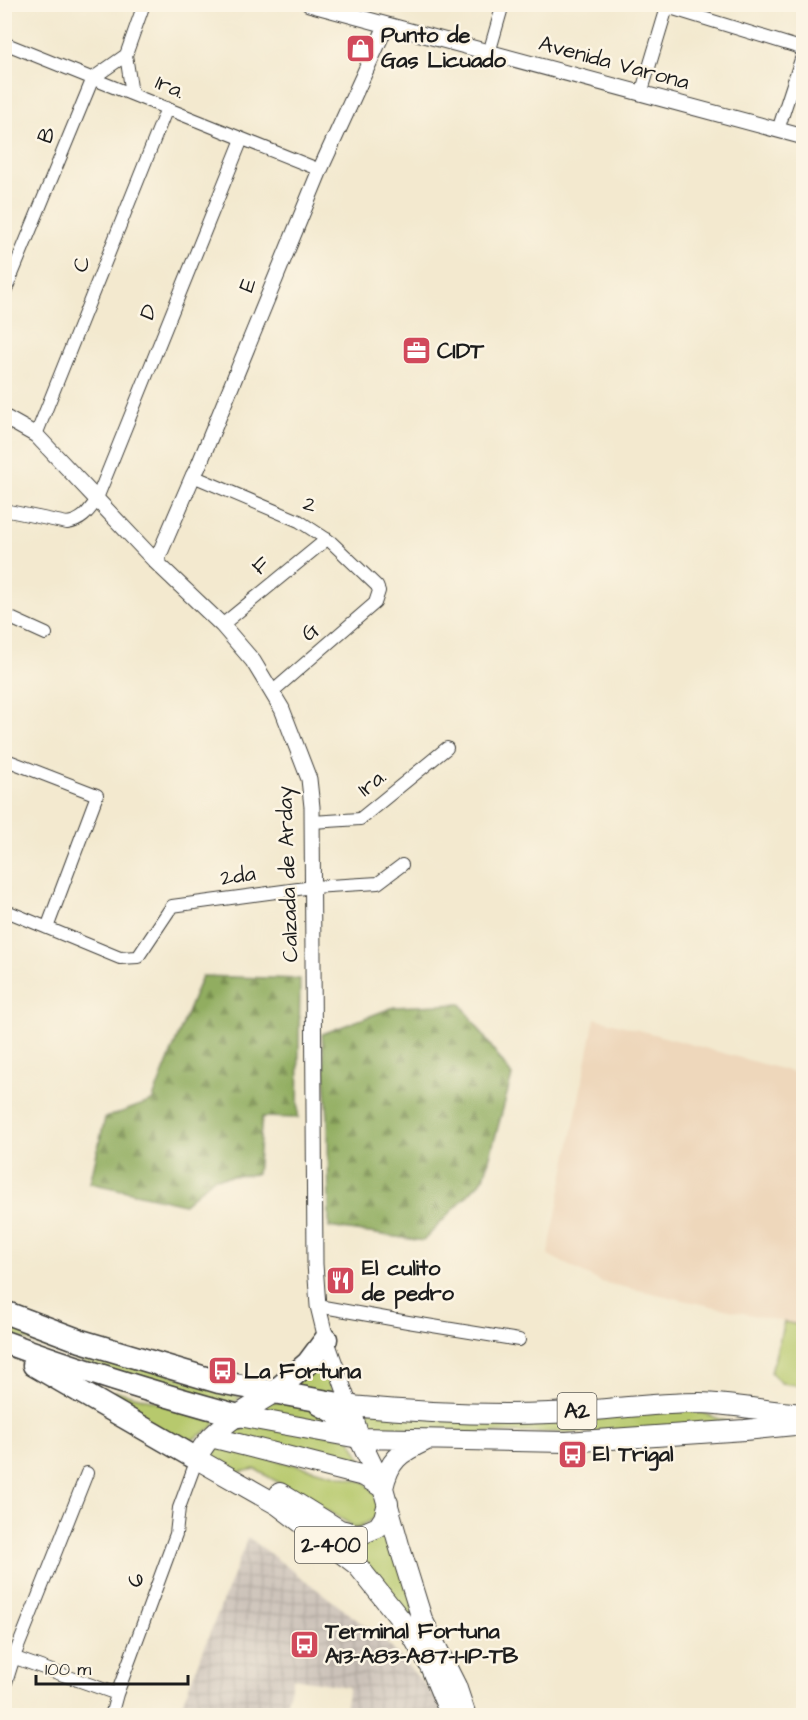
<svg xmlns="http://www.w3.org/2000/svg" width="808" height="1720" viewBox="0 0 808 1720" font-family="'Architects Daughter',sans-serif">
<defs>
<pattern id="industrial-grid" width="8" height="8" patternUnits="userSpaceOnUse" patternTransform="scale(1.5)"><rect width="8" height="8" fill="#ccc2b9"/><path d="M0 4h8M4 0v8" fill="none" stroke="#afa69e"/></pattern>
<pattern id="forest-firs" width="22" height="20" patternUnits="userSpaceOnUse" patternTransform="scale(1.5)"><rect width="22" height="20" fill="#91ad60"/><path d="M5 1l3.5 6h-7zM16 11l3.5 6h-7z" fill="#768c4e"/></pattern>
</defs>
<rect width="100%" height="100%" fill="#fcf5e5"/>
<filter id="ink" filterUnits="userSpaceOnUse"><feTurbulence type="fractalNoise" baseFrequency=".0167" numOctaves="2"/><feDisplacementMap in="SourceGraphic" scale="12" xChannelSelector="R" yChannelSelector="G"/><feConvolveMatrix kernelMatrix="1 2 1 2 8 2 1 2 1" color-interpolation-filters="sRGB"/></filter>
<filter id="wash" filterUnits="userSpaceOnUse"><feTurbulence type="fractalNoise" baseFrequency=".008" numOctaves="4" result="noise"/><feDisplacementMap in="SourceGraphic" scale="24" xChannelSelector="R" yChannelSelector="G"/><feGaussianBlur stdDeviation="1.35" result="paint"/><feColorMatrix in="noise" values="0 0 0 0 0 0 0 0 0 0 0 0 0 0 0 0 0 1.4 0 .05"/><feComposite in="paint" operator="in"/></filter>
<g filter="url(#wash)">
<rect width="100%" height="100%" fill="#f3e9cf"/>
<!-- built -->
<path fill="#eed7bb" d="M 595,1018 L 803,1075 L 803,1326 L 601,1282 L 548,1255 Z"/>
<!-- industrial -->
<path fill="url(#industrial-grid)" d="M 248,1537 L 385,1641 L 439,1700 L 443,1715 L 344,1715 L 349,1687 L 293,1678 L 284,1715 L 177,1716 Z"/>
<!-- green -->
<path fill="#b7c96d" stroke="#6a7244" stroke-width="1.5" d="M 4,1320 L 241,1397 L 236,1401 L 226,1405 L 77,1361 L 5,1332 Z
M 784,1322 L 803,1326 L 803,1386 L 781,1383 L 771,1373 Z
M 321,1362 L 334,1395 L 285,1388 Z
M 115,1391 L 218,1417 L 212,1428 L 185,1444 L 110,1398 L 111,1394 Z
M 272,1401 L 311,1407 L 339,1424 L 263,1413 L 262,1404 Z
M 689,1408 L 734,1424 L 617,1432 L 461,1433 L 369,1426 L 362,1410 Z
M 238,1421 L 350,1438 L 366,1468 L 227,1434 Z
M 211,1444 L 365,1482 C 374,1492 388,1507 373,1519 C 368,1523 360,1525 355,1527 L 255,1469 L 236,1473 L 210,1459 L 207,1449 Z
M 389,1525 L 450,1697 L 324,1527 Z"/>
<!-- forest -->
<path fill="url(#forest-firs)" stroke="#56643e" stroke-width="1.5" d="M 202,976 L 300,979 L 298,1118 L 262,1117 L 257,1174 L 214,1178 L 184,1204 L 90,1183 L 105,1118 L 152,1101 Z
M 461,1004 L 512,1076 L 484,1178 L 423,1241 L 329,1227 L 328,1119 L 322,1034 L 394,1007 Z"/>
</g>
<g filter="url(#ink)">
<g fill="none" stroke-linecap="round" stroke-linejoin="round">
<defs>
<path id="minor" d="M 667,7 L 804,49
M 4,9 L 6,4
M 4,43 L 320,170
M 489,53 L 503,4
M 126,55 L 132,94
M 641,94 L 668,4
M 778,130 L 804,50
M 4,294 L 93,78 L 126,55 L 144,4
M 36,435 L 167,108
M 193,476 L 299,521 L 331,542 L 377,586 L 379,591 L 375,603 L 272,692
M 4,510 L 67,523 C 82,521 88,512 96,501 L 242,139
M 4,615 L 46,634
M 222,625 L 327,539
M 4,759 L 97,795 L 47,928
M 312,822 L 360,819 L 447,748
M 4,910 L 120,958 L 138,957 L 172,906 L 313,887 L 378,883 L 402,865
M 318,1306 L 408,1322 L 519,1340
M 4,1654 L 117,1694
M 4,1689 L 14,1657 L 87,1473
M 111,1716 L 117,1694 L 176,1534 L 179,1508 L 197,1459"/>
<path id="tertiary" d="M 309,4 L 804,137
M 4,417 L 36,435 L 156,562 L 222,625 L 253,661 L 282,709 L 309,779 L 312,807 L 315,1264 L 318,1306 L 326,1339 L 350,1406
M 156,562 L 193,476 L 198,467 L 320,170 L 386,26"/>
<path id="trunk" d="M 273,1393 C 250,1408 206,1431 197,1459 L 278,1505 L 357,1565 L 409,1630 L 430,1666 L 451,1716
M 239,1416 L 359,1438 L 566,1442 L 745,1430 L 804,1424
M 211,1437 L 364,1476 L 383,1488
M 383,1488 C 389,1460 399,1453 425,1441
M 280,1493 L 340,1530 L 356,1534 L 364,1533 L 378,1527 L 384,1518 L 388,1503
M 466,1716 L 456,1686 L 422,1619 L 399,1545 L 383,1488 L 359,1438 L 350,1406 C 416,1412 483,1416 550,1413 C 600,1411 650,1403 700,1403 C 735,1404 769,1412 804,1414"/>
<path id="motorway" d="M 4,1312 L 81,1341 L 219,1382 L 350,1406
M 4,1342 C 82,1371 158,1394 239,1416
M 34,1365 L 197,1459
M 273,1393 L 308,1363 L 326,1339
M 320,1404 L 335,1412 L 359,1438"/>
</defs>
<!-- minor casing -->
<use href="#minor" stroke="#3c3b37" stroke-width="14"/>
<!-- tertiary casing -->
<use href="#tertiary" stroke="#3c3b37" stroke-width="17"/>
<!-- trunk casing -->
<use href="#trunk" stroke="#3c3b37" stroke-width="22"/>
<!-- motorway casing -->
<use href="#motorway" stroke="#3c3b37" stroke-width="25"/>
<!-- minor -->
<use href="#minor" stroke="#fff" stroke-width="12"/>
<!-- tertiary -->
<use href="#tertiary" stroke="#fff" stroke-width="15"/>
<!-- trunk -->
<use href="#trunk" stroke="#fff" stroke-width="20"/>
<!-- motorway -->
<use href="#motorway" stroke="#fff" stroke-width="22"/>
</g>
</g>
<!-- icons -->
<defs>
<symbol id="shop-square" viewBox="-11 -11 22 22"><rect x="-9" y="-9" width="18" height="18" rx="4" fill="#d1495b" stroke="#fcf5e5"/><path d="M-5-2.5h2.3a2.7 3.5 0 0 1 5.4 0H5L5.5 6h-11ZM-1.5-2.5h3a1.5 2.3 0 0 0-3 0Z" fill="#fff"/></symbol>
<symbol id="office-square" viewBox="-11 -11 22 22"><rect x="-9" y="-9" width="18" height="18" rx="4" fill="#d1495b" stroke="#fcf5e5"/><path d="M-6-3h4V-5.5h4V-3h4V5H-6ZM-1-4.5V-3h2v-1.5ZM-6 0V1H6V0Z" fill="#fff"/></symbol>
<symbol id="restaurant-square" viewBox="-11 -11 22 22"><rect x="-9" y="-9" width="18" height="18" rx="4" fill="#d1495b" stroke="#fcf5e5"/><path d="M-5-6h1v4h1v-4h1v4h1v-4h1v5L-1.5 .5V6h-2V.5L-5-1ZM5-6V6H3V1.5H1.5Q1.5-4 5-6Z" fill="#fff"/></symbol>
<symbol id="bus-square" viewBox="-11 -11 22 22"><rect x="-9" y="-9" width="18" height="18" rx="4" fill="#d1495b" stroke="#fcf5e5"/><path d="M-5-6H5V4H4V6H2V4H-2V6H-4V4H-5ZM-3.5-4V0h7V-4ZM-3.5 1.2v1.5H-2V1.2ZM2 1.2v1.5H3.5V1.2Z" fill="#fff"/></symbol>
</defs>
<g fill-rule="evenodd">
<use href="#shop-square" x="344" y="32" width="33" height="33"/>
<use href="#office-square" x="400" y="334" width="33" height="33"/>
<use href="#restaurant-square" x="324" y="1264" width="33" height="33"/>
<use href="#bus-square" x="206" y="1354" width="33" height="33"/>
<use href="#bus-square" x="556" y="1438" width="33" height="33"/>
<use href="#bus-square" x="288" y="1628" width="33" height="33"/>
</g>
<g text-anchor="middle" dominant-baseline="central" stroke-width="5" stroke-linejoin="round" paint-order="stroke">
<!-- shield labels -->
<g fill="#fcf5e5" stroke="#5f5d58" stroke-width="1.5">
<rect x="557.5" y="1393" width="39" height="36" rx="4.5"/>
<rect x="295" y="1527" width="72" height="36" rx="4.5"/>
</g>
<g font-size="21" font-weight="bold" fill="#1c1c1c">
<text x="577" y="1411">A2</text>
<text x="331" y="1545">2-400</text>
</g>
<!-- poi labels -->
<g font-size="22" font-weight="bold" fill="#1c1c1c" stroke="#fcf5e5" text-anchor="start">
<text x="381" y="35">Punto de<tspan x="381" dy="25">Gas Licuado</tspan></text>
<text x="437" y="351">CIDT</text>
<text x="362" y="1268">El culito<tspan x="362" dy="25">de pedro</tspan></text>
<text x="244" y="1371">La Fortuna</text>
<text x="593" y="1454">El Trigal</text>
<text x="325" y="1631">Terminal Fortuna<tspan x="325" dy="25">A13-A83-A87-1-IP-TB</tspan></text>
</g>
<!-- street labels -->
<g font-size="22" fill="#1c1c1c" stroke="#fcf5e5">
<text transform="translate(614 63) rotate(15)">Avenida Varona</text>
<text transform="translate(170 87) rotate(23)">1ra.</text>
<text transform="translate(47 135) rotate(-68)">B</text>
<text transform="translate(82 264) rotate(-68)">C</text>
<text transform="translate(248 285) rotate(-68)">E</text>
<text transform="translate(149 312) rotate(-68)">D</text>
<text transform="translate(310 505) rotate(28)">2</text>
<text transform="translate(261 566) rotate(-39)">F</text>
<text transform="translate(310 632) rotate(-41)">G</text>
<text transform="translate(372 783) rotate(-39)">1ra.</text>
<text transform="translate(288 874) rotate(-92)">Calzada de Arday</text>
<text transform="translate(238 876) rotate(-8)">2da</text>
<text transform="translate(136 1580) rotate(-70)">6</text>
</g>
</g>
<!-- margin -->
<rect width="808" height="1720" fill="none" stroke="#fcf5e5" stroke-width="24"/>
<!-- scale -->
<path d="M36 1675v9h152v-9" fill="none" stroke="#1c1c1c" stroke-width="3"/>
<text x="45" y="1675" font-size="18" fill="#1c1c1c" stroke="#fcf5e5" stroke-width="4.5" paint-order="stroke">100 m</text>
</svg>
